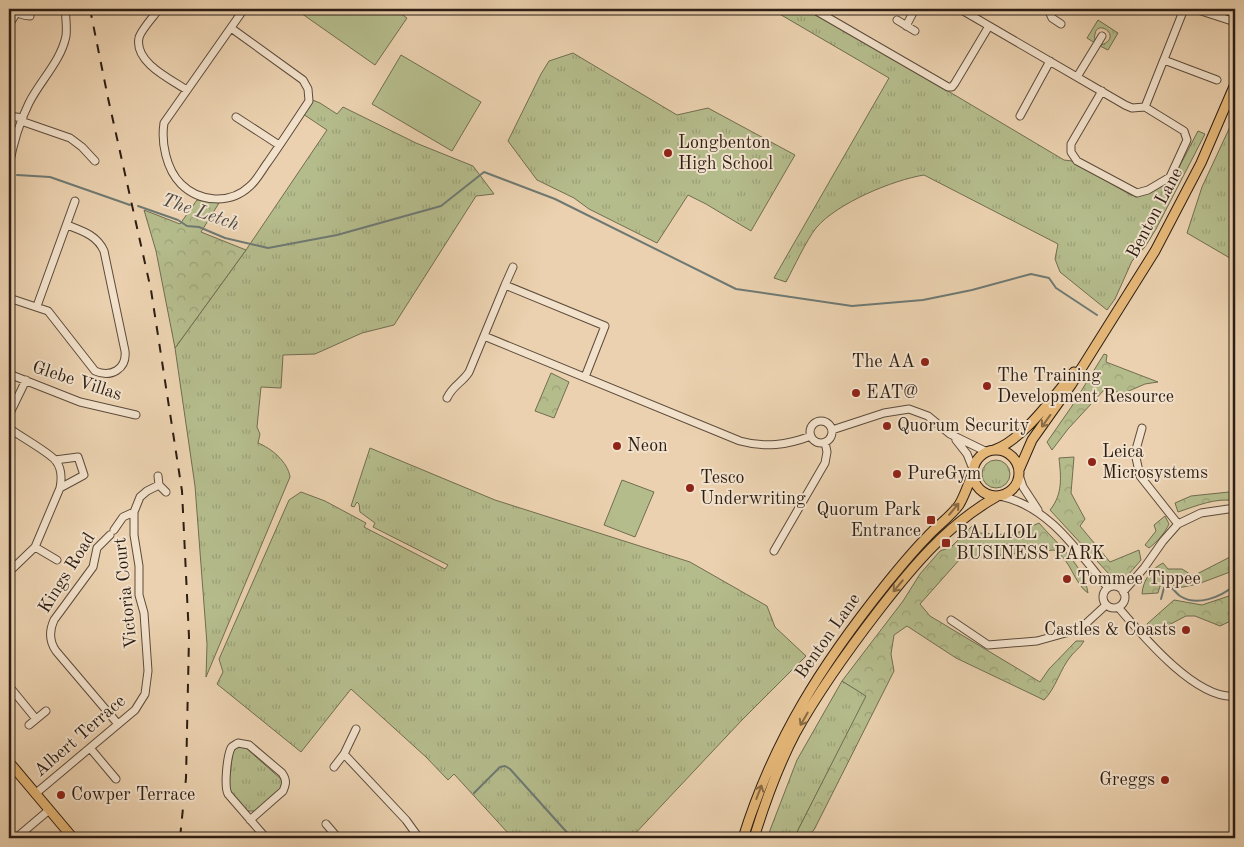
<svg xmlns="http://www.w3.org/2000/svg" width="1244" height="847" viewBox="0 0 1244 847" font-family="'Old Standard TT',serif">
<defs>
<pattern id="grass-tufts" width="24" height="20" patternUnits="userSpaceOnUse" patternTransform="scale(1.25)"><rect width="24" height="20" fill="#b5bc8c"/><path d="M3 7l-1-3M5 7V3M7 7l1-3M15 17l-1-3M17 17v-4M19 17l1-3" fill="none" stroke="#9ca178"/></pattern>
<pattern id="forest-crowns" width="20" height="18" patternUnits="userSpaceOnUse" patternTransform="scale(1.25)"><rect width="20" height="18" fill="#b5bc8c"/><path d="M2 6a3 3 0 1 1 6 0M12 15a3 3 0 1 1 6 0" fill="none" stroke="#9ca178"/></pattern>
</defs>
<rect width="100%" height="100%" fill="#ebd1af"/>
<filter id="stains"><feTurbulence type="fractalNoise" baseFrequency=".004" numOctaves="4"/><feColorMatrix values="0 0 0 0 .2 0 0 0 0 .09 0 0 0 0 .02 0 0 0 .5 -.17"/></filter>
<radialGradient id="worn" r=".72"><stop offset=".6" stop-color="#630" stop-opacity="0"/><stop offset="1" stop-color="#630" stop-opacity=".3"/></radialGradient>
<!-- grass -->
<path fill="url(#grass-tufts)" stroke="#716d50" d="M 771,9 L 810,9 L 1064,160 L 1072,161 L 1131,195 C 1146,197 1164,187 1175,175 L 1198,131 L 1205,134 L 1156,229 L 1145,247 L 1132,261 L 1115,299 L 1107,310 L 1060,272 L 1055,259 L 1058,244 L 924,175 C 893,180 837,203 816,228 C 806,241 794,267 786,282 L 774,278 L 889,78 Z
M 1098,20 L 1118,33 L 1108,50 L 1100,46 C 1102,44 1105,44 1107,42 C 1118,33 1097,20 1095,34 C 1094,37 1095,40 1095,43 L 1087,38 Z
M 573,53 L 677,115 L 708,108 L 795,155 L 751,231 L 706,204 L 688,195 L 657,243 L 589,209 L 574,198 L 537,180 L 508,141 L 541,74 L 549,61 Z
M 310,99 L 320,103 L 337,114 L 343,107 L 416,143 L 473,166 L 494,194 L 476,196 L 394,325 L 362,333 L 315,354 L 283,355 L 281,388 L 261,387 L 257,427 L 260,434 L 258,443 C 271,448 288,462 290,477 L 206,677 L 207,644 L 195,486 L 175,348 L 246,250 L 327,130 L 303,114 Z
M 1235,116 L 1235,261 L 1187,233 L 1202,187 Z
M 370,448 L 495,500 L 690,562 L 767,606 L 775,627 L 806,656 L 742,720 L 631,838 L 502,838 L 508,833 L 454,774 L 448,780 L 426,757 L 351,689 L 301,752 L 217,684 L 223,672 L 219,659 L 289,500 L 301,492 L 325,501 L 366,523 L 364,527 L 445,569 L 448,565 L 373,527 L 375,523 L 360,512 L 359,504 L 357,502 L 354,507 L 351,506 Z
M982 474a14 14 0 1 1 28 0a14 14 0 1 1-28 0Z
M 842,681 L 867,696 L 798,830 L 795,838 L 767,838 L 797,760 Z
M 242,747 L 246,748 L 282,780 L 281,788 L 255,811 L 247,811 L 230,792 L 228,784 L 233,751 L 237,748 Z"/>
<!-- forest -->
<path fill="url(#forest-crowns)" stroke="#716d50" d="M 197,200 L 219,203 L 201,232 L 246,250 L 175,348 L 156,251 L 144,210 L 180,224 Z
M 1104,354 L 1107,355 L 1106,362 L 1158,382 L 1145,384 L 1124,393 L 1104,390 L 1068,429 L 1052,450 L 1047,442 L 1072,406 Z
M 551,373 L 569,382 L 554,418 L 535,411 Z
M 1074,457 L 1071,493 L 1085,519 L 1080,526 L 1110,562 L 1139,550 L 1141,560 L 1128,575 L 1118,579 L 1109,574 L 1050,510 C 1063,494 1061,477 1059,458 Z
M 1229,492 L 1235,494 L 1235,501 C 1217,497 1196,506 1178,512 L 1175,503 L 1191,496 Z
M 1165,516 L 1169,524 C 1165,533 1157,542 1149,548 L 1145,545 L 1156,531 L 1154,525 Z
M 1039,523 C 1057,544 1084,565 1088,593 C 1074,584 1071,559 1054,550 L 960,559 L 920,604 L 930,616 L 1040,682 L 1049,669 L 1076,641 L 1084,641 C 1080,648 1076,650 1071,656 C 1060,669 1056,688 1044,700 L 956,658 L 907,626 L 894,635 L 891,654 L 894,671 L 814,830 L 804,838 L 795,838 L 798,830 L 866,696 L 842,681 L 903,601 L 920,574 L 940,551 L 951,547 L 973,525 L 980,533 L 1012,535 Z
M 1230,557 L 1235,560 L 1235,574 L 1230,572 L 1198,584 L 1178,588 L 1170,583 L 1160,586 L 1158,593 L 1142,594 C 1143,580 1151,569 1163,563 L 1168,569 L 1182,569 L 1193,576 Z
M 1235,594 L 1235,619 L 1220,626 L 1195,616 L 1186,616 L 1153,633 L 1147,624 L 1174,600 L 1202,605 Z"/>
<!-- pitch -->
<path fill="#b5bc8c" stroke="#716d50" d="M 300,9 L 394,9 L 407,18 L 375,65 L 298,11 Z
M 401,55 L 481,102 L 452,151 L 372,104 Z
M 622,480 L 654,492 L 635,537 L 604,525 Z"/>
<g fill="none" stroke-linecap="round" stroke-linejoin="round">
<!-- stream -->
<path stroke="#6e7973" stroke-width="2" d="M 17,175 L 50,177 L 130,205
M 138,206 L 178,220 L 187,226 L 199,227 L 225,238 L 268,248 L 337,235 L 441,206 L 484,172 L 555,199 L 736,289 L 852,306 L 923,300 L 972,290 L 1031,274 L 1049,278 L 1056,288 L 1097,315
M 1161,599 L 1164,588 C 1173,585 1174,592 1180,596 C 1197,607 1221,597 1235,585
M 474,793 L 500,767 L 505,766 L 510,769 L 572,838"/>
<defs>
<path id="minor" d="M 12,9 C 18,13 22,16 30,16 L 29,9
M 159,9 C 154,16 140,31 139,38 C 134,62 170,79 187,90
M 813,9 L 948,87 L 952,87 L 955,83 L 989,26
M 960,9 L 1125,105 L 1132,108 L 1145,107 L 1184,9
M 1048,9 L 1052,18 L 1061,24
M 1195,9 L 1235,22
M 897,20 L 915,31
M 9,25 L 17,12
M 906,26 L 915,9
M 231,28 L 303,80 L 308,89 L 309,101 C 295,122 282,142 268,162 C 262,170 257,180 250,186 C 230,205 199,202 181,184 C 166,169 161,142 164,123 L 244,9
M 1164,60 L 1217,80
M 1077,77 L 1102,36
M 1102,91 L 1071,144 L 1071,152 L 1077,161 L 1137,193 L 1148,190 L 1170,177 L 1187,140 L 1184,131 L 1145,107
M 9,116 L 23,118
M 1020,116 L 1050,61
M 236,117 L 279,145
M 21,121 L 70,138 L 82,147 L 95,161
M 9,166 C 13,144 19,123 29,103 C 40,81 61,61 66,36 C 67,27 66,18 65,9
M 505,285 L 513,267
M 9,298 L 48,311 L 95,371 C 111,378 127,369 125,351 L 104,251 C 97,235 82,231 67,225
M 37,306 L 75,201
M 484,336 L 740,441 C 765,448 787,445 811,436
M 9,374 L 80,402 L 136,415
M 447,398 C 453,385 462,383 469,372 L 505,285 L 605,326 L 585,377
M 9,415 L 26,380
M810 432a11 11 0 1 1 22 0a11 11 0 1 1-22 0Z
M 9,428 C 19,436 49,452 56,461 C 62,469 62,478 60,488 L 35,547 L 9,572
M 1142,428 L 1135,453 L 1140,476 L 1178,524
M 832,430 L 884,413 L 909,409 L 928,416 L 950,434 L 987,452
M 956,440 L 967,454 L 973,469
M 55,460 L 78,457 L 84,475 L 60,488
M 1019,475 L 1023,487 L 1038,510
M 158,476 L 159,485 L 166,492
M 1000,496 C 1049,506 1078,552 1108,588
M 114,530 L 123,517 L 134,512
M 110,535 L 97,548 L 93,567 L 54,620 C 49,631 49,641 56,651 L 118,724
M 35,547 L 57,560
M 774,551 L 825,463 L 827,452 L 825,442
M1103 597a11 11 0 1 1 22 0a11 11 0 1 1-22 0Z
M 1123,592 L 1144,568 L 1163,541 L 1178,524 L 1201,513 L 1235,508
M 1118,607 C 1142,635 1196,700 1235,696
M 951,620 L 988,645 L 1037,641 L 1080,629 L 1106,605
M 9,686 L 36,719
M 29,725 L 46,711
M 90,748 L 116,779
M 344,754 L 406,820 L 419,838
M 334,767 L 344,754 L 356,729
M 35,794 L 135,710 L 145,694 L 148,671 L 144,613 L 139,595 L 139,566 L 134,535 L 134,512 L 140,497 L 147,491 L 159,485
M 250,820 L 283,791 C 286,784 287,780 282,773 L 249,745 L 238,743 C 235,745 233,745 231,748 C 227,757 224,786 228,794 L 266,838
M 326,824 L 338,838
M 16,838 L 49,810
M 368,838 L 369,837"/>
<path id="major" d="M973 473a23 23 0 1 1 46 0a23 23 0 1 1-46 0Z
M 994,450 C 1023,440 1054,396 1074,372
M 1019,470 L 1032,440 L 1071,385 L 1155,251 L 1201,163 L 1235,84
M 9,762 L 73,838
M 743,838 C 774,739 822,664 887,583 C 900,567 913,551 927,537 C 937,526 950,517 959,505 C 965,495 968,484 973,473
M 754,838 C 765,802 778,766 796,732 C 820,689 849,649 879,610 C 913,566 948,524 996,497"/>
</defs>
<!-- minor casing -->
<use href="#minor" stroke="#5c4b3b" stroke-width="9"/>
<!-- major casing -->
<use href="#major" stroke="#2d1e14" stroke-width="11"/>
<!-- minor -->
<use href="#minor" stroke="#f2e1cb" stroke-width="7"/>
<!-- major -->
<use href="#major" stroke="#e6b878" stroke-width="9"/>
<!-- rail -->
<path stroke="#2d1e14" stroke-width="2" stroke-dasharray="9 9" stroke-linecap="butt" d="M 90,9 L 108,98 L 151,290 L 182,491 L 189,637 L 186,778 L 180,838"/>
</g>
<!-- one-way arrows -->
<defs><path id="oneway-shaft" d="M-6 0H5M1.5-3L5.5 0L1.5 3" fill="none" stroke-width="1.6" stroke-linecap="round" stroke-linejoin="round" transform="scale(1.25)"/></defs>
<g stroke="#8a6b46">
<use href="#oneway-shaft" transform="translate(1046 421) rotate(126)"/>
<use href="#oneway-shaft" transform="translate(954 509) rotate(-50)"/>
<use href="#oneway-shaft" transform="translate(898 586) rotate(130)"/>
<use href="#oneway-shaft" transform="translate(804 719) rotate(120)"/>
<use href="#oneway-shaft" transform="translate(759 792) rotate(-69)"/>
</g>
<!-- markers -->
<g fill="#8f2418" stroke="#f2e1cb" stroke-width="2">
<circle cx="668" cy="153" r="5"/>
<circle cx="925" cy="362" r="5"/>
<circle cx="987" cy="386" r="5"/>
<circle cx="856" cy="393" r="5"/>
<circle cx="887" cy="426" r="5"/>
<circle cx="617" cy="446" r="5"/>
<circle cx="1092" cy="462" r="5"/>
<circle cx="897" cy="474" r="5"/>
<circle cx="690" cy="488" r="5"/>
<rect x="926" y="515" width="10" height="10" rx="2.5"/>
<rect x="941" y="538" width="10" height="10" rx="2.5"/>
<circle cx="1067" cy="579" r="5"/>
<circle cx="1186" cy="630" r="5"/>
<circle cx="1165" cy="780" r="5"/>
<circle cx="61" cy="795" r="5"/>
</g>
<g text-anchor="middle" dominant-baseline="central" stroke-width="4" stroke-linejoin="round" paint-order="stroke">
<!-- poi labels -->
<g font-size="18" fill="#2d1e14" stroke="#f2e1cb" text-anchor="start">
<text x="678" y="143">Longbenton<tspan x="678" dy="21">High School</tspan></text>
<text x="915" y="362" text-anchor="end">The AA</text>
<text x="997" y="376">The Training<tspan x="997" dy="21">Development Resource</tspan></text>
<text x="866" y="393">EAT@</text>
<text x="897" y="426">Quorum Security</text>
<text x="627" y="446">Neon</text>
<text x="1102" y="452">Leica<tspan x="1102" dy="21">Microsystems</tspan></text>
<text x="907" y="474">PureGym</text>
<text x="700" y="478">Tesco<tspan x="700" dy="21">Underwriting</tspan></text>
<text x="921" y="510" text-anchor="end">Quorum Park<tspan x="921" dy="21">Entrance</tspan></text>
<text x="956" y="533">BALLIOL<tspan x="956" dy="21">BUSINESS PARK</tspan></text>
<text x="1077" y="579">Tommee Tippee</text>
<text x="1176" y="630" text-anchor="end">Castles &amp; Coasts</text>
<text x="1155" y="780" text-anchor="end">Greggs</text>
<text x="71" y="795">Cowper Terrace</text>
</g>
<!-- street labels -->
<g font-size="18" fill="#2d1e14" stroke="#f2e1cb">
<text transform="translate(1155 213) rotate(-62)">Benton Lane</text>
<text transform="translate(77 381) rotate(18)">Glebe Villas</text>
<text transform="translate(67 573) rotate(-58)">Kings Road</text>
<text transform="translate(126 593) rotate(-96)">Victoria Court</text>
<text transform="translate(828 636) rotate(-55)">Benton Lane</text>
<text transform="translate(80 736) rotate(-41)">Albert Terrace</text>
</g>
<!-- water labels -->
<g font-size="19" font-style="italic" fill="#4e4b44" stroke="#f2e1cb">
<text transform="translate(200 213) rotate(19)">The Letch</text>
</g>
</g>
<!-- margin -->
<rect width="1244" height="847" fill="none" stroke="#ebd1af" stroke-width="30"/>
<rect x="10" y="10" width="1224" height="827" fill="none" stroke="#2d1e14" stroke-width="2.5"/>
<rect x="15" y="15" width="1214" height="817" fill="none" stroke="#2d1e14"/>
<rect width="100%" height="100%" filter="url(#stains)"/>
<rect width="100%" height="100%" fill="url(#worn)"/>
</svg>
